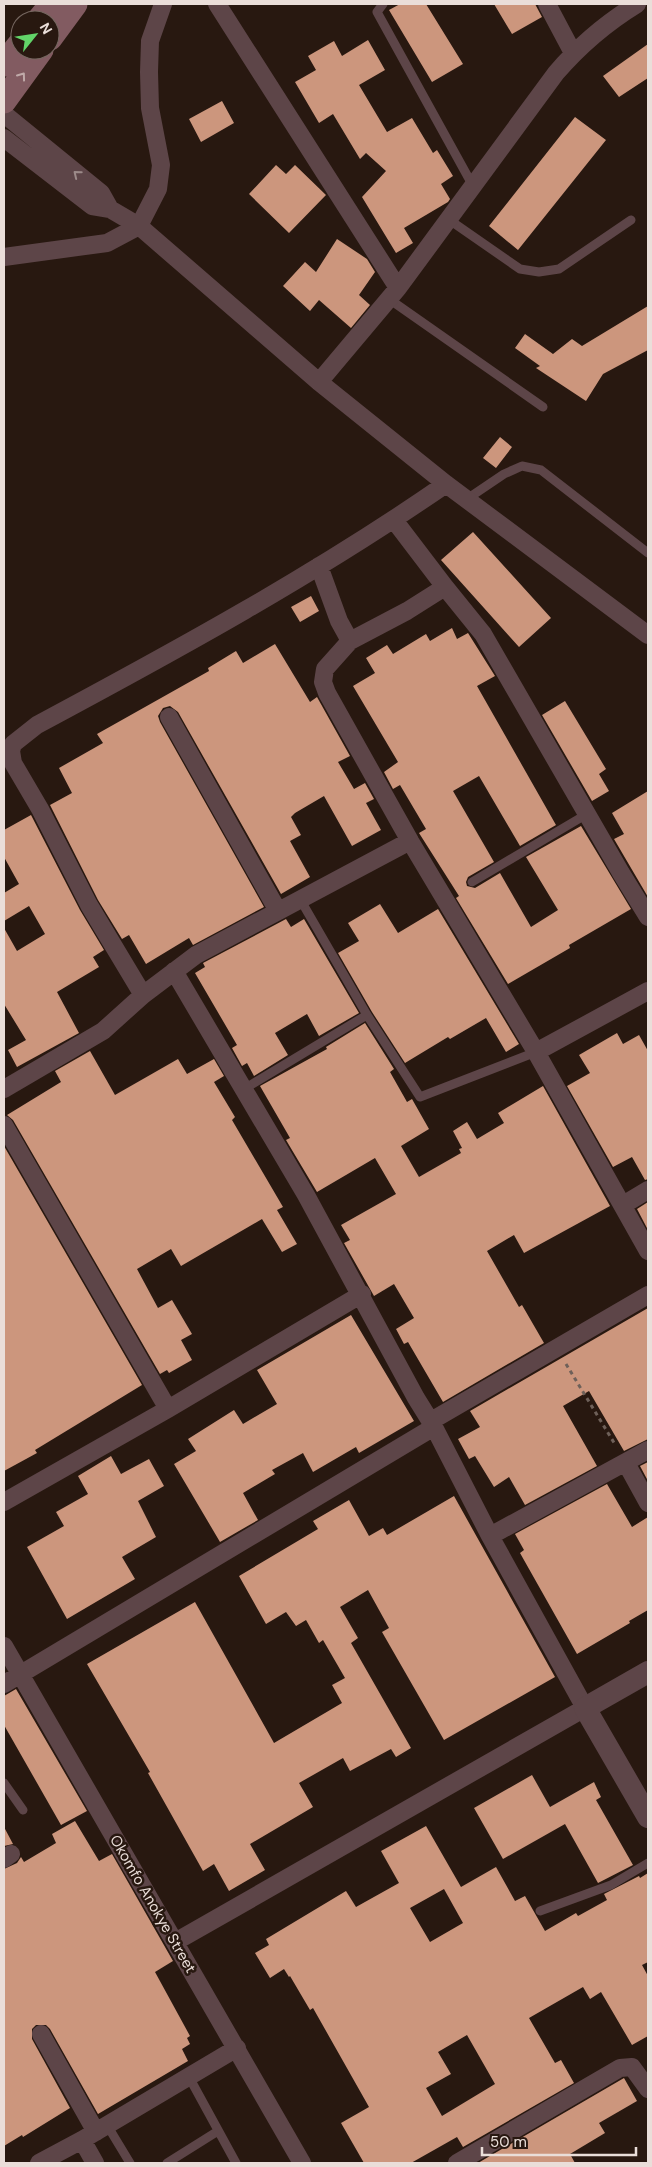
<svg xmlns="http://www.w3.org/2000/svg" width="652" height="2167" viewBox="0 0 652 2167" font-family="'DM Sans',sans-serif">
<rect width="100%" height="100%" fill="#281810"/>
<!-- building -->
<path fill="#cc967d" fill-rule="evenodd" d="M 400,4 L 426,4 L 463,64 L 432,82 L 389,10 Z
M 494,4 L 535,4 L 542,17 L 512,34 Z
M 368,40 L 385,70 L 359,85 L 387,132 L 412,118 L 433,153 L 437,150 L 453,176 L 441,184 L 450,199 L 448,202 L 404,228 L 413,243 L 396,253 L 362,197 L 386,171 L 366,153 L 360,159 L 333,114 L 319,123 L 295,82 L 316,70 L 308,56 L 334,41 L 342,56 Z
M 648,44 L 648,78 L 619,97 L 603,76 Z
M 222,101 L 234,123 L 201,142 L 189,119 Z
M 575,117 L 606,140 L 518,250 L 489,226 Z
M 276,165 L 286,174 L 295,165 L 326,195 L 289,233 L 249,194 Z
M 337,239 L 367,259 L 375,272 L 359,295 L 370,305 L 351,328 L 319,300 L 310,311 L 283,286 L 305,262 L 316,272 Z
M 648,306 L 648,350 L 603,374 L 586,401 L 536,368 L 540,366 L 515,348 L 525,334 L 553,354 L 572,339 L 582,346 Z
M 500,437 L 512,447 L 496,468 L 483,458 Z
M 473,532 L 551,618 L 519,647 L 441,560 Z
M 311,596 L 319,611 L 300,622 L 291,607 Z
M 452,628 L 457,639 L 468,633 L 495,676 L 477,686 L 556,825 L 520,846 L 479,776 L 453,791 L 494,862 L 468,877 L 466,882 L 467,886 L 475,888 L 500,873 L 531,927 L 558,910 L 526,857 L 581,826 L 631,909 L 569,945 L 570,948 L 508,984 L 456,898 L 459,896 L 419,833 L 426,829 L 400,785 L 393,789 L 384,772 L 398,762 L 353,686 L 375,673 L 366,658 L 387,645 L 393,654 L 426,634 L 430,641 Z
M 275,644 L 310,702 L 317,697 L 350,756 L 338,762 L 354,789 L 365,783 L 374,799 L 366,803 L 381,830 L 352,846 L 324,796 L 295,813 L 291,817 L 301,835 L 290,841 L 310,877 L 281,894 L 178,712 L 170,706 L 163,708 L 158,716 L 160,722 L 264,907 L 193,945 L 189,938 L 146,964 L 129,935 L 122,939 L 98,900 L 50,805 L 72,793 L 59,768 L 103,743 L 97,734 L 209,671 L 208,668 L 236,651 L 243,663 Z
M 565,701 L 606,769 L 599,774 L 609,791 L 592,801 L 542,715 Z
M 648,791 L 648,897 L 614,839 L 624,834 L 612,813 Z
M 31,815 L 80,910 L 104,950 L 93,957 L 99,967 L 57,992 L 79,1033 L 17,1067 L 8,1050 L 26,1040 L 4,1004 L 4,928 L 17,951 L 45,934 L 29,906 L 4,921 L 4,893 L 19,884 L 4,857 L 4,830 Z
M 380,904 L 398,933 L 438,909 L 519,1044 L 506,1052 L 486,1018 L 450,1039 L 448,1037 L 405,1063 L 372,1012 L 338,953 L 359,941 L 348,923 Z
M 286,919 L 291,927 L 304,919 L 359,1013 L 319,1036 L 307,1014 L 275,1033 L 288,1055 L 254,1076 L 247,1063 L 242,1066 L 232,1048 L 237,1045 L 195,973 L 205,967 L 203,963 Z
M 365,1023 L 394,1069 L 390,1072 L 407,1102 L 412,1099 L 429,1129 L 401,1146 L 419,1177 L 461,1153 L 459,1149 L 462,1148 L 453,1131 L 467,1122 L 477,1139 L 504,1123 L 498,1113 L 543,1086 L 610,1206 L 524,1253 L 514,1235 L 487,1251 L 519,1307 L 522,1305 L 544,1343 L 443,1402 L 408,1342 L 404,1344 L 396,1329 L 414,1318 L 394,1284 L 374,1296 L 344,1243 L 350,1240 L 341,1225 L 396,1194 L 375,1158 L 317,1192 L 286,1140 L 290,1138 L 260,1086 L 327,1049 L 326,1047 Z
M 617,1033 L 623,1044 L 639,1035 L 648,1051 L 648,1179 L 645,1180 L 632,1157 L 613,1167 L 567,1086 L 590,1073 L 579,1055 Z
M 90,1051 L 115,1095 L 178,1059 L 187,1074 L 214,1059 L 224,1076 L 214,1082 L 235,1117 L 232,1120 L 283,1207 L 277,1210 L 297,1244 L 282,1252 L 262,1219 L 181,1266 L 171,1249 L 137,1269 L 158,1308 L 172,1300 L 192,1334 L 181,1340 L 192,1360 L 169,1373 L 167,1370 L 160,1374 L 13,1120 L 7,1115 L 61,1082 L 55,1071 Z
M 4,1146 L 142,1385 L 35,1450 L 37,1453 L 4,1471 Z
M 648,1202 L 648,1230 L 637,1209 Z
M 648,1308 L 648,1439 L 624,1451 L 589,1391 L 563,1406 L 597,1466 L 525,1505 L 509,1477 L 494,1487 L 475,1456 L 469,1459 L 458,1439 L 480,1427 L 470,1411 Z
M 351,1315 L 414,1421 L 359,1453 L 356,1447 L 313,1472 L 303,1453 L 272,1470 L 275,1474 L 243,1493 L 258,1520 L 220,1542 L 174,1464 L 196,1451 L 188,1439 L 234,1410 L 243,1424 L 277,1404 L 257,1370 Z
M 111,1456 L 121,1474 L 149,1459 L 164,1486 L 138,1501 L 156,1537 L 122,1557 L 135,1579 L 67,1619 L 27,1547 L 64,1526 L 56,1512 L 88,1494 L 78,1476 Z
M 648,1462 L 648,1481 L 640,1466 Z
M 607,1484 L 632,1527 L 648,1517 L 648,1610 L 629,1621 L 630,1623 L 577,1654 L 520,1553 L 524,1550 L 515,1534 Z
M 454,1496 L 555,1677 L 444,1740 L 382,1632 L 389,1628 L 368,1590 L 340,1607 L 358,1638 L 351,1643 L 411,1748 L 396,1757 L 391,1749 L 350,1771 L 343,1758 L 299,1783 L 313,1807 L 250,1844 L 265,1870 L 229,1891 L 214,1864 L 203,1871 L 148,1773 L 150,1772 L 87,1664 L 195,1602 L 274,1743 L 342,1703 L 332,1685 L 345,1678 L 323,1640 L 319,1643 L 306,1620 L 296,1626 L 286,1612 L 266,1624 L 239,1576 L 318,1529 L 313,1521 L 349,1500 L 369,1536 L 383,1528 L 387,1535 Z
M 16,1689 L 87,1811 L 61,1825 L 4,1725 L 4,1696 Z
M 532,1775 L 550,1807 L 594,1782 L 601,1797 L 596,1800 L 633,1865 L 598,1883 L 565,1824 L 503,1859 L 474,1808 Z
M 75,1821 L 99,1861 L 112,1854 L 173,1961 L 155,1972 L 190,2036 L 187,2038 L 190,2044 L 182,2049 L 188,2061 L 98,2114 L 50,2029 L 46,2025 L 36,2025 L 32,2029 L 32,2039 L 70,2108 L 23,2137 L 22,2135 L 4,2146 L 4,1869 L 17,1863 L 21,1857 L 24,1862 L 56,1843 L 52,1834 Z
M 426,1826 L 461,1887 L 496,1867 L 515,1901 L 525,1896 L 545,1931 L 576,1913 L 578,1916 L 607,1900 L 604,1894 L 639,1876 L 640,1878 L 648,1873 L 648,1962 L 642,1965 L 648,1976 L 648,2036 L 632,2045 L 601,1992 L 590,1999 L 583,1987 L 529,2018 L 555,2063 L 561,2060 L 574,2083 L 463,2147 L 457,2137 L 411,2163 L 364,2163 L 341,2123 L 369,2107 L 313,2008 L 310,2010 L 290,1976 L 289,1977 L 284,1969 L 270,1978 L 255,1953 L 269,1945 L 266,1939 L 346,1891 L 356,1907 L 399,1883 L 381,1851 ZM 444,1889 L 463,1923 L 430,1942 L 410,1908 ZM 467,2035 L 495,2084 L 442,2116 L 426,2088 L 451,2074 L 438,2052 Z
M 4,1827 L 13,1844 L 4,1846 Z
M 624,2078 L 637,2101 L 599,2123 L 605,2133 L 570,2154 L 575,2163 L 478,2163 Z"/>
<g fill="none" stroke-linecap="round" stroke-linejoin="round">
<!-- path -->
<path stroke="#6e6059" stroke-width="3" stroke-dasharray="4 4" stroke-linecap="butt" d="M 566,1364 L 616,1446"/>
<!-- service -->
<path stroke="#5d4548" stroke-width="9" d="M 383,4 L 377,12 L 473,186
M 448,219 L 520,269 L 539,272 L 559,269 L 631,220
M 389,299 L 543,407
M 467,499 L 504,474 L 522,466 L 541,470 L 648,553
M 472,882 L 587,814
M 300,899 L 367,1015 L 420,1097 L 536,1052
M 244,1089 L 367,1015
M 4,1783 L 23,1810
M 540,1911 L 611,1885 L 648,1863
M 189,2077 L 236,2163
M 107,2125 L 130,2163
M 167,2163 L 218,2131"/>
<!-- minor -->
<path stroke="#5d4548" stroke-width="18" d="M 217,4 L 398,288
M 547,4 L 573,53
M 4,114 L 101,193 L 110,209
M 4,138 L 92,206 L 110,209 L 139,226 L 319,382 L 446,484 L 648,635
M 4,257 L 107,243 L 139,226 L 158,189 L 161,165 L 150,108 L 149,72 L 150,41 L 163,4
M 319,382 L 398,288 L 556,73 C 580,45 606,23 637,4
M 394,520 L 445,587 L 407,611 L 350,641 L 325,669 L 323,682 L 327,693 L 410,841
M 319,566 L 339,621 L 350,641
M 445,587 L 483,634 L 621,873 L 648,917
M 169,717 L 278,911
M 174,971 L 306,1195 L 416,1398 L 434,1427 L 490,1536 L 585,1708 L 175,1942
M 143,995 L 196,955 L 410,841 L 536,1052 L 648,1251
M 536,1052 L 648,991
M 4,1089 L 103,1031 L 143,995 L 89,905 L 40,809 L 13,763 L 11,751 L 13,744 L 37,725 C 177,650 316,574 446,484
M 4,1125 L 168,1409
M 623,1205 L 648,1190
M 431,1421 L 648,1295
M 626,1463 L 648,1503
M 4,1502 L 168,1409 L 362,1294
M 490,1536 L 648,1450
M 4,1646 L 302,2163
M 4,1684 L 434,1427
M 4,1859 L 11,1854
M 41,2034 L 96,2132
M 82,2140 L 95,2163
M 39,2163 L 82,2140 L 237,2048
M 457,2163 L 620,2068 L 632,2067 L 648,2089"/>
<!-- tertiary -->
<path stroke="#5d4548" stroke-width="22" d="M 648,1672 L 585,1708 L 648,1817"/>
<!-- secondary -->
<path stroke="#825b61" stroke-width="25" d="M 39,20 L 52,4
M 50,38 L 75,4
M 4,64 L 20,44
M 4,101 L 41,50"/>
</g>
<!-- one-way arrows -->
<defs><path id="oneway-chevron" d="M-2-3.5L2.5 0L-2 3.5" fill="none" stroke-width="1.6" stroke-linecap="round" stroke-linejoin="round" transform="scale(1.25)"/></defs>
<use stroke="#c0aaa9" href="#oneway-chevron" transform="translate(22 76) rotate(-54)"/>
<use stroke="#9c8a89" href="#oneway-chevron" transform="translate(77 174) rotate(-141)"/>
<g text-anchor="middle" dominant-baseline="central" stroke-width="5" stroke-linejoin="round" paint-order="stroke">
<!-- street labels -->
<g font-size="15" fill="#eaded9" stroke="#281810">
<text transform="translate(153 1904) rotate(60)">Okomfo Anokye Street</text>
</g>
</g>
<!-- border -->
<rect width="652" height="2167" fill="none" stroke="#eaded9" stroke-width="10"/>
<!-- north arrow -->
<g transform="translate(35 35) rotate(60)"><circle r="24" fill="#281810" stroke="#766760"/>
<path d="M0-4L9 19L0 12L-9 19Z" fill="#62d469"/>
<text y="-8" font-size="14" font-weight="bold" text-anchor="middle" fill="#eaded9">N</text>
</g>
<!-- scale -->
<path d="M482 2147v8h154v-8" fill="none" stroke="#eaded9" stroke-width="2.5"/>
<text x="490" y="2147" font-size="15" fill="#eaded9" stroke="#281810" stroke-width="4" paint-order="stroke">50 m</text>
</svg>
